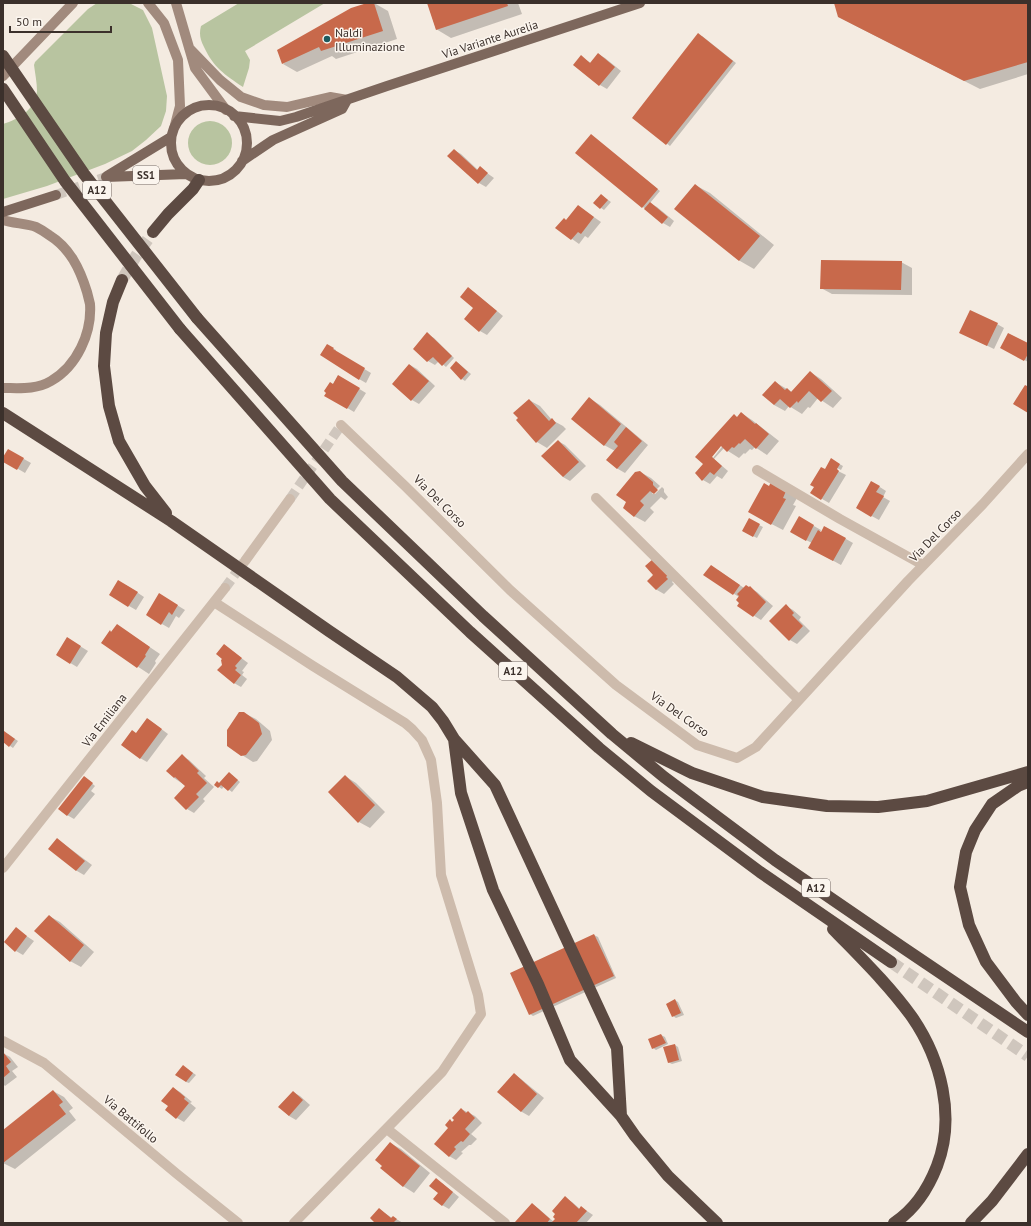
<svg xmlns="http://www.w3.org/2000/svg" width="1031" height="1226" viewBox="0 0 1031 1226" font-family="'PT Sans',sans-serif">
<rect width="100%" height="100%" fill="#f4ebe1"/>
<!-- green -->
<path fill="#b8c4a0" d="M 97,3 L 126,3 L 131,4 L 143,10 L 152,28 L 167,96 L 166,111 L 161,126 L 146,140 L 132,151 L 105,164 L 47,186 L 3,199 L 3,124 C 19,119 36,109 37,91 C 37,83 35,73 34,65 L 35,62 L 88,9 Z
M 239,3 L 325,3 L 245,51 L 250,60 L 249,68 L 243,87 C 224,74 214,68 204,47 C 200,39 199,34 201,26 Z
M188 143a22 22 0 1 1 44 0a22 22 0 1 1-44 0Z"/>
<!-- shadow -->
<path fill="#0003" fill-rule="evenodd" d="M 371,3 L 374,3 L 388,11 L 397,39 L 336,59 L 332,56 L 297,72 L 283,64 Z
M 428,3 L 518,3 L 522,14 L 451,38 L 436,29 Z
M 835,3 L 1028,3 L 1028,74 L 980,89 L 854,25 L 839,17 Z
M 702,36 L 736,63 L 670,146 L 633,117 Z
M 598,54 L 605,58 L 621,71 L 607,89 L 600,85 L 581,57 L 591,63 Z
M 591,135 L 660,191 L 650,203 L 657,207 L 674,221 L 670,227 L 663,223 L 643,207 Z
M 454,150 L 461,154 L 478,170 L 480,168 L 494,178 L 486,187 L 479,183 L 449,156 Z
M 695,185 L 710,193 L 774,245 L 754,269 L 740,261 L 676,209 Z
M 601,195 L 611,202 L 604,210 L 594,203 Z
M 578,206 L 601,222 L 588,238 L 585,236 L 579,244 L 557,228 L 567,221 Z
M 901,262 L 912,268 L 912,295 L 832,294 L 821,288 Z
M 468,288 L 475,293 L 503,316 L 487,335 L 480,331 L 465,319 L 475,308 Z
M 997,324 L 1004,328 L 994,349 L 967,336 Z
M 427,334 L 434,338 L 454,358 L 446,367 L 439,361 L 435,365 L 428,361 L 414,349 Z
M 1028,344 L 1028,362 L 1001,347 Z
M 327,345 L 336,350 L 336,352 L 371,373 L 366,383 L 359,379 Z
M 457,362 L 471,374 L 465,381 L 462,379 Z
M 410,365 L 417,369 L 435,386 L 419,404 L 412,400 L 393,384 Z
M 810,372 L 821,379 L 842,398 L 833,408 L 818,398 L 810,408 L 808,407 L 802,414 L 789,406 L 785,411 L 774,405 L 775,382 L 792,392 Z
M 338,376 L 366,393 L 354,412 L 326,395 Z
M 589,398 L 600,405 L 648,445 L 625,473 L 618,469 L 607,460 L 615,451 L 604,445 Z
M 529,400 L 540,406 L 552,420 L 563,426 L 566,429 L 547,448 L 537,442 Z
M 741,413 L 752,420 L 779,441 L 767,455 L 755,447 L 752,450 L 750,449 L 745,454 L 744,453 L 739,458 L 728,451 L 724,448 L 714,459 L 728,471 L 722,479 L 717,476 L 710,484 L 703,480 L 696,473 L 704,464 ZM 724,442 L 725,443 L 713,458 L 711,456 Z
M 558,441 L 565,445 L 586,466 L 570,481 L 563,477 Z
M 8,450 L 31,463 L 25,473 L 3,460 Z
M 832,460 L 843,466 L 841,470 L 829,464 Z
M 828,466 L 846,475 L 829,503 L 812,493 Z
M 640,472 L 651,478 L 660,486 L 652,494 L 655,494 L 662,487 L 664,489 L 664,492 L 668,497 L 665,500 L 661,497 L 650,508 L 654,512 L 645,522 L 634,516 Z
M 872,482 L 886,491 L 883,497 L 890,501 L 879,520 L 857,508 Z
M 771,484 L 797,498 L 793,505 L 796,506 L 783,530 L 760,518 L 769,487 Z
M 749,520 L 763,527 L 757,538 L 743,531 Z
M 805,521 L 821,530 L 820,532 L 821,533 L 825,527 L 853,543 L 841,565 L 810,548 L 812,543 L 798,536 Z
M 647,566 L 675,579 L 672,582 L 674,584 L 664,594 L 657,590 L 648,581 L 655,575 Z
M 718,570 L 744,588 L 750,588 L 757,592 L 773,606 L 761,620 L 738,606 L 740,602 L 739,597 L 704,575 Z
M 126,585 L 144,597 L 136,610 L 110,595 Z
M 159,594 L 185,610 L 179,618 L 176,616 L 169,628 L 162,624 Z
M 786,606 L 793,610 L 801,617 L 799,620 L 810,631 L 797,644 L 790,640 Z
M 117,625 L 160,654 L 155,661 L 156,663 L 149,674 L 102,643 Z
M 75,643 L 88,651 L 77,667 L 57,655 Z
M 224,645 L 248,663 L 242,671 L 244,672 L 242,675 L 247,679 L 241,687 L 234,683 L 223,658 Z
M 244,713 L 256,719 L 270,731 L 272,740 L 257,761 L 253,762 L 242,755 Z
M 148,719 L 168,734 L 147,762 L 140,758 L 137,734 Z
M 3,734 L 8,734 L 18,741 L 13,748 L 3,741 Z
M 182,756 L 189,760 L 206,776 L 204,778 L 214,787 L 203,799 L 205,801 L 194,813 L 187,809 L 186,786 L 174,778 Z
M 232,775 L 240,782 L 232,792 L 224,786 L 222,789 L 216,785 L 220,784 Z
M 345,776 L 356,783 L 385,812 L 370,828 L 359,822 Z
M 87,779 L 95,786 L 91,791 L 95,794 L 74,819 L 67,815 Z
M 57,840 L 64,844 L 92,865 L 84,875 L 77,871 L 50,849 Z
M 49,916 L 60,922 L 94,952 L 81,967 L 70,961 Z
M 16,929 L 34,941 L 23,955 L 16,951 Z
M 594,935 L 598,937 L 616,978 L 533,1016 L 530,1014 Z
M 675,1000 L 678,1002 L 684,1015 L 676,1018 L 673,1016 Z
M 661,1035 L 665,1037 L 668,1044 L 656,1050 L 653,1048 Z
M 675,1045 L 678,1047 L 682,1061 L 672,1064 L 668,1062 Z
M 3,1053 L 10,1057 L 18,1067 L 12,1071 L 17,1077 L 5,1086 L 3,1084 Z
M 186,1068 L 196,1075 L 189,1083 L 186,1082 Z
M 514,1074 L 521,1079 L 544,1098 L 529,1116 L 522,1112 L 499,1092 Z
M 173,1088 L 180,1092 L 192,1102 L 190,1103 L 196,1108 L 184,1122 L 177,1118 L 166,1110 L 169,1106 Z
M 53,1091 L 64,1097 L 73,1108 L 69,1111 L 76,1120 L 15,1169 L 3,1163 L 3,1131 Z
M 293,1092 L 300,1096 L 310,1105 L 296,1120 L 289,1116 L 279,1106 Z
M 461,1109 L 475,1116 L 482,1123 L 471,1134 L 477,1139 L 471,1145 L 469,1145 L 461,1152 L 463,1153 L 456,1160 L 449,1156 L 450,1121 L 453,1122 Z
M 390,1143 L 401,1149 L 430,1173 L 414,1193 L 403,1186 L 383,1165 Z
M 436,1180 L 443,1184 L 459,1197 L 449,1209 L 442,1205 Z
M 565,1198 L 572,1202 L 580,1209 L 581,1207 L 593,1215 L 586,1223 L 518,1223 L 532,1204 L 539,1209 L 554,1222 L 556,1219 Z
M 379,1209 L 392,1218 L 393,1217 L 403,1223 L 377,1223 Z"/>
<!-- building -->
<path fill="#c8694b" d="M 367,3 L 374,3 L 383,31 L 321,51 L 319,47 L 282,64 L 277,50 L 351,8 Z
M 427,3 L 507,3 L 508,6 L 436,30 Z
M 834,3 L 1028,3 L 1028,62 L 964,81 L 838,17 Z
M 698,33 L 733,61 L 666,145 L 632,118 Z
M 598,53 L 615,67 L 599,86 L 573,65 L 581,55 L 590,63 Z
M 591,134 L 658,189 L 642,208 L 575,153 Z
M 454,149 L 477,170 L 480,166 L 488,173 L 478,184 L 447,156 Z
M 695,184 L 760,236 L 739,261 L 674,209 Z
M 601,194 L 608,200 L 600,209 L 593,203 Z
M 650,202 L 668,217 L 662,224 L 644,209 Z
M 578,205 L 594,217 L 581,234 L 578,232 L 571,240 L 555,228 L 564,218 L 566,220 Z
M 821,260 L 902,261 L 901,290 L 820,289 Z
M 468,287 L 497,311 L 479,332 L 464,319 L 473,308 L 460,297 Z
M 970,310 L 998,323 L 987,346 L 959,333 Z
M 427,332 L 452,356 L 442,366 L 433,357 L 427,362 L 413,349 Z
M 1008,333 L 1028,343 L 1028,354 L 1024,361 L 1000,348 Z
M 327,344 L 334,348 L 333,349 L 365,368 L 359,380 L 320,355 Z
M 456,361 L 468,372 L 461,380 L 450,368 Z
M 409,364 L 429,381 L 411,401 L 392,384 Z
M 810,371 L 832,391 L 821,402 L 809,391 L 798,403 L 797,401 L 790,408 L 780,399 L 774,405 L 762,395 L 775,381 L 785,390 L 787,388 L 791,392 Z
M 338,375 L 360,388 L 347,409 L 324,396 L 326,393 L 324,391 L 330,382 L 333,384 Z
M 1028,384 L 1028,413 L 1013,404 L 1025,385 L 1027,386 Z
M 589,397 L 621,424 L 604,446 L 571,419 Z
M 529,399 L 549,421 L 552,418 L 556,423 L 536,443 L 516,420 L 518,418 L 513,413 Z
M 741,412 L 755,424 L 756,423 L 769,434 L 756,449 L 745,439 L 740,444 L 739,443 L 734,448 L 732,447 L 727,452 L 721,446 L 712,457 L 722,466 L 714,475 L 710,472 L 702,481 L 695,473 L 703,464 L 695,457 L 734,414 L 737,417 Z
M 626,427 L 642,441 L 617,469 L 606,460 L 618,446 L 614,442 Z
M 558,440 L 579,462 L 563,477 L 541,456 Z
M 8,449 L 24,458 L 17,470 L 3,462 L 3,457 Z
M 831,458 L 840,464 L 837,469 L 839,471 L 821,500 L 810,493 L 814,487 L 810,485 L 821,467 L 825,469 Z
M 640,471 L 653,482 L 653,485 L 658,490 L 654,494 L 650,491 L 640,501 L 644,505 L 634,517 L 623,508 L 626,502 L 616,495 L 635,472 Z
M 871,481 L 880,486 L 876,492 L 884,496 L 871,517 L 856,508 Z
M 771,482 L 786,491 L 783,498 L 786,499 L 771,525 L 748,512 L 764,483 L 769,486 Z
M 799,516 L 814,525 L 806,541 L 790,532 Z
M 749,518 L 760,524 L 753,537 L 742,531 Z
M 824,526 L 846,538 L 833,561 L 808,548 L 818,530 L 821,532 Z
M 653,559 L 668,575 L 666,577 L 668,579 L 656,590 L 647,581 L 653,575 L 645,566 Z
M 711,565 L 740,585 L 733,595 L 703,575 Z
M 118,580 L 138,592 L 128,607 L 109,595 Z
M 746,585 L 749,587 L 750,586 L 766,602 L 753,617 L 737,606 L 739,603 L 736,600 L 739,596 L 737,594 Z
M 159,593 L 178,605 L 172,615 L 169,612 L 161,625 L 146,615 Z
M 786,604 L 794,613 L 792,615 L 803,626 L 789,641 L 769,621 Z
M 117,624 L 150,647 L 145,655 L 146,656 L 137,668 L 101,643 L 110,630 L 111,632 Z
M 67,637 L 81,646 L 70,664 L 56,655 Z
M 224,644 L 242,658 L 235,666 L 237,668 L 235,670 L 241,675 L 234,684 L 217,670 L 222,665 L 221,660 L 222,659 L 216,654 Z
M 239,712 L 244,712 L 259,723 L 262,734 L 246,755 L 241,756 L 227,746 L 227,730 Z
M 147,718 L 162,729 L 140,759 L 121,745 L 132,730 L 136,733 Z
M 4,731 L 15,739 L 9,747 L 3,742 L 3,732 Z
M 182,754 L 199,771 L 197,773 L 207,783 L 196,794 L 199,797 L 186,810 L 174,798 L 185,786 L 175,777 L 174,778 L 166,771 Z
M 229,772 L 238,780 L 228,791 L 221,785 L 218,788 L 214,785 L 217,781 L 219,783 Z
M 345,775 L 375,805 L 358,823 L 328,792 Z
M 84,776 L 93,783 L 67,816 L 58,809 Z
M 57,838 L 85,861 L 76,871 L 48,849 Z
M 49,915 L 84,945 L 70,962 L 34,931 Z
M 16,927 L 27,936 L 15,952 L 4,942 Z
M 594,934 L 614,976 L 529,1015 L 510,973 Z
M 675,999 L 681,1013 L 672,1017 L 666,1004 Z
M 661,1034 L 666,1043 L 652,1049 L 648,1039 Z
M 675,1044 L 679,1060 L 668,1063 L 663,1047 Z
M 3,1052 L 11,1062 L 6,1066 L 10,1072 L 3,1078 Z
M 183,1065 L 193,1073 L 186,1082 L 175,1075 Z
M 514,1073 L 537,1094 L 521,1112 L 497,1092 Z
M 173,1087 L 185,1097 L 184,1099 L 189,1103 L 176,1119 L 165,1110 L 168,1106 L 161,1101 Z
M 53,1090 L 63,1102 L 59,1105 L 66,1114 L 3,1163 L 3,1130 Z
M 293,1091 L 303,1100 L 289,1116 L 278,1107 Z
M 461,1108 L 466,1113 L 468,1111 L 475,1118 L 465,1129 L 470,1134 L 463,1142 L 461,1141 L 454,1147 L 456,1149 L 449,1157 L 434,1144 L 448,1128 L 445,1125 L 450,1119 L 452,1122 L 454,1120 L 452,1118 Z
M 390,1142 L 420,1166 L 403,1187 L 380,1168 L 382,1166 L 375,1160 Z
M 436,1178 L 453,1192 L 442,1206 L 433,1199 L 438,1193 L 429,1186 Z
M 565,1196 L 579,1209 L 581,1206 L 587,1211 L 576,1223 L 551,1223 L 555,1219 L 553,1217 L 555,1214 L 552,1211 Z
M 532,1203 L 550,1219 L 547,1223 L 516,1223 L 515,1222 Z
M 379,1208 L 391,1218 L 393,1216 L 397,1219 L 393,1223 L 375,1223 L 370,1218 Z"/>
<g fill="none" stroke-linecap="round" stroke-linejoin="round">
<!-- minor-tunnel -->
<path stroke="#cfc6bd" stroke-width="10" stroke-dasharray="10 5" stroke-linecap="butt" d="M 290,499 L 339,428
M 225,588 L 244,562"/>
<!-- primary-tunnel -->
<path stroke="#cfc6bd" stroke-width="10" stroke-dasharray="10 5" stroke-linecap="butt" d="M 56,195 L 106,177"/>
<!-- motorway-tunnel -->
<path stroke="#cfc6bd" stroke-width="12" stroke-dasharray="12 6" stroke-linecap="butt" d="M 122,280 L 136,256 L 153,232
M 891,962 L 1028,1056"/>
<!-- minor -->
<path stroke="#cdbbac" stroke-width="10" d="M 341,425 L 405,486 L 510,590 L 616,685 L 697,745 L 737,758 L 756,747 L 908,581 L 983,504 L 1028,454
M 757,470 L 840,519 L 923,565
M 596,498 L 799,700
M 245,561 L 290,499
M 214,602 L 313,666 L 405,723 L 412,729 L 422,740 L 431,760 L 437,803 L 441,875 L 478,995 L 481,1014 L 442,1072 L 294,1223
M 3,868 L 225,588
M 3,1041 L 44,1063 L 177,1174 L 238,1223
M 387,1129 L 505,1223"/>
<!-- secondary -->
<path stroke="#a18a7d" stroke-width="10" d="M 148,3 L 164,23 L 178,60 L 180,106 L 175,125
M 176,3 L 195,68 L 226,110
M 189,48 L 220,80 L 241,97 L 264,105 L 287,107 L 330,97 L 347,100
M 3,76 L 73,3
M 3,220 C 12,223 28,224 36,227 C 40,229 45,232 49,235 C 70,248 80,269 87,292 C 88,296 89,300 90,304 C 92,333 77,366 51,381 C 36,390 19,388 3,388"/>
<!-- primary -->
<path stroke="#7d675c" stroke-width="10" d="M171 143a38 38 0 1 1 76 0a38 38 0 1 1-76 0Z
M 234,116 L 280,121 L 296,117 L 387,86 L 640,3
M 242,161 L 273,140 L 342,109 L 347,100
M 107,176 L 171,137
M 106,177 L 186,174
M 3,212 L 56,195"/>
<!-- motorway -->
<path stroke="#5c4a42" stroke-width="12" d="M 153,232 L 168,214 L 193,189 L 199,180
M 122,280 L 113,302 L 106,333 L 104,366 L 109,406 L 119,441 L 145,486 L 166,513
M 197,318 L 342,481 L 483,616 L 612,734 L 664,777 L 775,860 L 902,947 L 1028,1032
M 180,329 L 330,499 L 470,632 L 599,748 L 651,791 L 760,872 L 891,962
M 3,413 L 171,521 L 329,631 L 397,677 L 432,707 L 443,721 L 454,739 L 495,785 L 617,1048 L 621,1116
M 454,739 L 461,793 L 493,890 L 538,984 L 570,1060 L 621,1116 L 635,1136 L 668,1176 L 717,1223
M 631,743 L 692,773 L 763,797 L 827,806 L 878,807 L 927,801 L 1028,772
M 1028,782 L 1018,786 L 992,804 L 975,830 L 966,852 L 960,887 L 969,925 L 986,962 L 1016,1002 L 1028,1015
M 833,929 C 860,957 889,985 912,1017 C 941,1059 956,1117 937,1166 C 928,1189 914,1210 894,1223
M 971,1223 L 992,1201 L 1028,1154"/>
<!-- motorway-bridge -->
<path stroke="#5c4a42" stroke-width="12" d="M 3,56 L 84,174 L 197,318
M 3,89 L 65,181 L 180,329"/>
</g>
<!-- markers -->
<circle fill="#1f5a5e" stroke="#fbf5ee" stroke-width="1.5" cx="327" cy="39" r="4"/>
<g text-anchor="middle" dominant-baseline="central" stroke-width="3" stroke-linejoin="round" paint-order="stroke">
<!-- shield labels -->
<g fill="#fbf5ee" stroke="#756b66" stroke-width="1">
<rect x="133" y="166" width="26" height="18" rx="3"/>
<rect x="83" y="181" width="28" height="18" rx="3"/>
<rect x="499" y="662" width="28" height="18" rx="3"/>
<rect x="802" y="879" width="28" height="18" rx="3"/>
</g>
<g font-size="11" font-weight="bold" fill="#3b302b">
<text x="146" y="175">SS1</text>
<text x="97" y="190">A12</text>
<text x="513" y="671">A12</text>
<text x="816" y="888">A12</text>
</g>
<!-- poi labels -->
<g font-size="12" fill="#3b302b" stroke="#fbf5ee" text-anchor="start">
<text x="335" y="32">Naldi<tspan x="335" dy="14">Illuminazione</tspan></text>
</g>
<!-- street labels -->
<g font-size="12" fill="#3b302b" stroke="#fbf5ee">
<text transform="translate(490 39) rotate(-18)">Via Variante Aurelia</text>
<text transform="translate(440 501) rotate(45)">Via Del Corso</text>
<text transform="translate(935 535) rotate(-46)">Via Del Corso</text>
<text transform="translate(680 714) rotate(35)">Via Del Corso</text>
<text transform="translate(104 720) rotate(-52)">Via Emiliana</text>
<text transform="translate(131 1119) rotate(40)">Via Battifollo</text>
</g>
</g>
<!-- border -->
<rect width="1031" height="1226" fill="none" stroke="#3b302b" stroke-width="8"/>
<!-- scale -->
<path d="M10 26v6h101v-6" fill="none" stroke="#3b302b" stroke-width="2"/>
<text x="16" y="26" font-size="12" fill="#3b302b" stroke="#fbf5ee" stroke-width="3" paint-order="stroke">50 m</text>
</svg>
